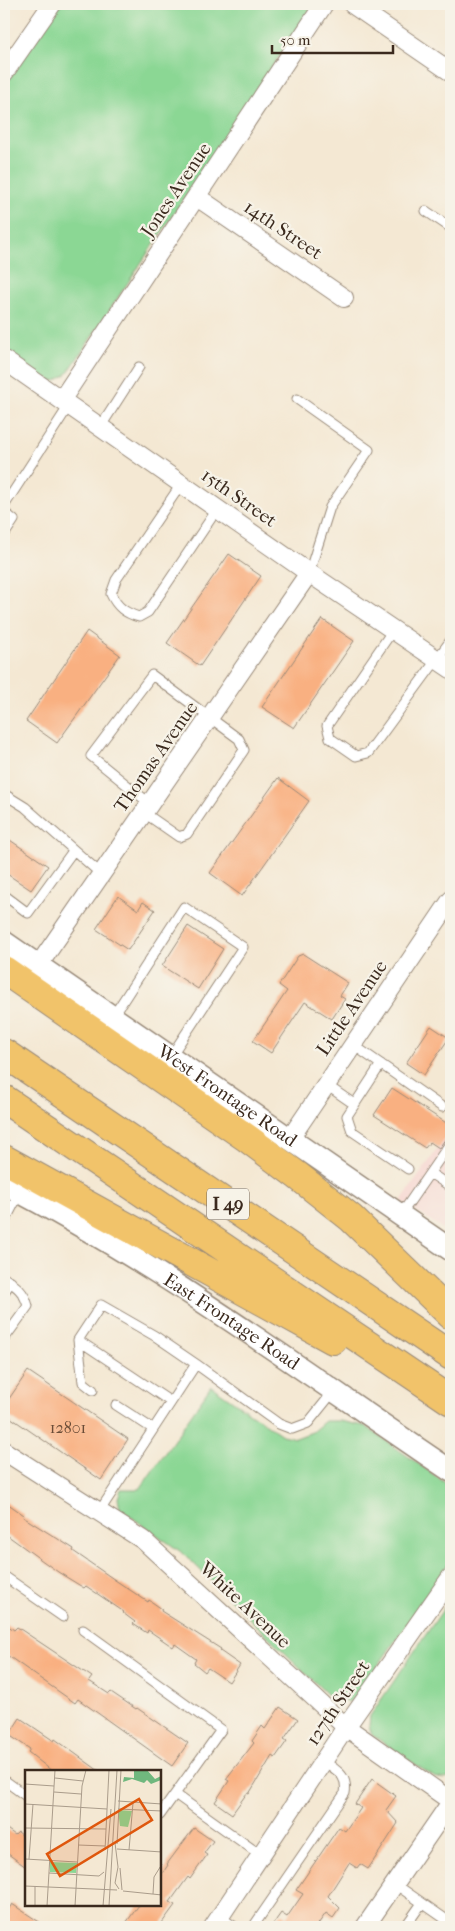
<svg xmlns="http://www.w3.org/2000/svg" width="455" height="1931" viewBox="0 0 455 1931" font-family="'IM FELL French Canon',serif">
<rect width="100%" height="100%" fill="#f7f3e8"/>
<filter id="ink" filterUnits="userSpaceOnUse"><feTurbulence type="fractalNoise" baseFrequency=".02" numOctaves="2"/><feDisplacementMap in="SourceGraphic" scale="10" xChannelSelector="R" yChannelSelector="G"/><feConvolveMatrix kernelMatrix="1 2 1 2 8 2 1 2 1" color-interpolation-filters="sRGB"/></filter>
<filter id="wash" filterUnits="userSpaceOnUse"><feTurbulence type="fractalNoise" baseFrequency=".0096" numOctaves="4" result="noise"/><feDisplacementMap in="SourceGraphic" scale="20" xChannelSelector="R" yChannelSelector="G"/><feGaussianBlur stdDeviation="1.12" result="paint"/><feColorMatrix in="noise" values="0 0 0 0 0 0 0 0 0 0 0 0 0 0 0 0 0 1.4 0 .05"/><feComposite in="paint" operator="in"/></filter>
<g filter="url(#wash)">
<rect width="100%" height="100%" fill="#f4e8d3"/>
<!-- built -->
<path fill="#f7d0cc" d="M 451,1130 L 451,1234 L 401,1201 Z"/>
<!-- green -->
<path fill="#8bd794" stroke="#638059" d="M 61,4 L 314,4 L 67,374 L 56,381 L 49,381 L 4,350 L 4,86 Z
M 211,1386 L 282,1435 L 296,1438 L 312,1432 L 325,1421 L 340,1421 L 365,1426 L 451,1487 L 451,1560 L 358,1695 L 349,1702 L 332,1699 L 184,1554 L 120,1509 L 118,1498 L 121,1489 L 140,1489 Z
M 451,1598 L 451,1778 L 443,1779 L 434,1777 L 372,1735 L 369,1726 L 370,1716 Z"/>
<g id="blocks">
<!-- building -->
<path fill="#f9b081" d="M 229,554 L 261,576 L 200,666 L 167,643 Z
M 322,619 L 354,641 L 294,728 L 262,707 Z
M 87,631 L 120,655 L 57,743 L 26,721 Z
M 278,778 L 309,801 L 242,896 L 210,873 Z
M 4,836 L 48,866 L 31,890 L 4,872 Z
M 118,896 L 138,910 L 143,902 L 155,910 L 128,950 L 96,929 Z
M 188,926 L 223,949 L 198,989 L 162,966 Z
M 303,954 L 348,983 L 340,996 L 345,999 L 332,1019 L 305,1002 L 271,1053 L 253,1041 L 287,991 L 279,985 L 298,956 Z
M 431,1026 L 449,1038 L 424,1075 L 406,1063 Z
M 392,1088 L 451,1126 L 451,1136 L 446,1138 L 439,1148 L 430,1142 L 425,1148 L 374,1115 Z
M 28,1371 L 128,1439 L 101,1480 L 4,1413 L 4,1406 Z
M 4,1501 L 24,1515 L 23,1517 L 74,1549 L 73,1551 L 115,1580 L 148,1602 L 149,1600 L 162,1609 L 161,1611 L 221,1649 L 220,1651 L 240,1665 L 229,1682 L 208,1668 L 205,1672 L 194,1663 L 196,1659 L 175,1644 L 173,1647 L 148,1630 L 147,1633 L 133,1624 L 135,1622 L 123,1613 L 124,1612 L 86,1586 L 84,1588 L 58,1572 L 4,1533 Z
M 4,1623 L 14,1630 L 17,1627 L 92,1677 L 89,1681 L 109,1694 L 111,1692 L 136,1709 L 137,1708 L 188,1743 L 172,1766 L 78,1699 L 75,1703 L 4,1653 Z
M 280,1707 L 298,1719 L 284,1739 L 287,1741 L 275,1758 L 272,1756 L 249,1794 L 247,1793 L 232,1814 L 215,1802 L 229,1781 L 226,1779 L 254,1743 L 252,1741 L 262,1726 L 265,1729 Z
M 20,1718 L 54,1741 L 55,1739 L 99,1771 L 52,1771 L 28,1752 L 30,1749 L 9,1735 Z
M 372,1779 L 396,1796 L 386,1810 L 398,1823 L 380,1851 L 368,1869 L 360,1864 L 357,1868 L 349,1863 L 328,1896 L 340,1908 L 333,1918 L 326,1913 L 316,1927 L 271,1927 L 281,1913 L 287,1917 L 303,1894 L 296,1890 L 339,1827 L 345,1831 L 361,1808 L 355,1804 Z
M 4,1827 L 15,1835 L 18,1832 L 26,1838 L 26,1867 L 4,1851 Z
M 194,1828 L 213,1841 L 204,1853 L 207,1855 L 190,1879 L 188,1877 L 170,1902 L 175,1905 L 159,1927 L 123,1927 L 139,1905 L 160,1905 L 160,1877 L 168,1865 L 167,1864 Z
M 12,1904 L 47,1927 L 4,1927 L 4,1916 Z"/>
</g>
</g>
<g filter="url(#ink)">
<use href="#blocks" fill-opacity="0" stroke="#988978" stroke-width="1"/>
<g fill="none" stroke-linecap="round" stroke-linejoin="round">
<defs>
<path id="service" d="M 426,211 L 451,228
M 297,399 L 369,450 L 330,507 L 309,573
M 101,426 L 139,367
M 182,483 L 116,580 L 111,594 C 117,607 125,613 139,617 L 148,612 L 218,508
M 4,506 L 70,404
M 4,512 L 14,520 L 4,535
M 393,630 L 327,726 L 330,738 L 356,756 L 368,753 L 451,640
M 4,794 L 25,807 L 100,873
M 143,812 L 179,837 L 187,834 L 244,750 L 239,739 L 152,675 L 91,756 L 149,803
M 4,895 L 28,913 L 73,851
M 112,1018 L 184,907 L 243,947 L 171,1056
M 352,1044 L 442,1107
M 381,1064 L 347,1116 L 352,1131 L 408,1169
M 325,1084 L 354,1104
M 430,1173 L 451,1187
M 400,1216 L 451,1142
M 4,1223 L 20,1192
M 4,1278 C 16,1286 24,1291 28,1306 L 4,1339
M 4,1292 L 11,1282
M 78,1340 L 83,1382 L 93,1390
M 171,1402 L 78,1340 L 101,1305 L 155,1336 L 196,1364
M 116,1405 L 153,1429
M 99,1512 L 196,1364 L 279,1424 L 292,1429 L 308,1423 L 333,1392
M 4,1576 L 63,1617
M 83,1630 L 221,1730 L 160,1815
M 4,1780 L 26,1796
M 175,1794 L 262,1856
M 395,1884 L 451,1923
M 220,1917 L 235,1927
M 253,1927 L 345,1793 C 348,1775 337,1771 324,1761
M 405,1927 L 422,1903"/>
<path id="minor" d="M 352,4 L 451,72
M 4,73 L 52,4
M 197,197 L 344,298
M 4,360 L 309,573 L 451,669
M 62,399 L 324,4
M 38,966 L 309,573
M 289,1140 L 451,900
M 4,1451 L 143,1540 L 346,1727 L 451,1801
M 213,1927 L 346,1727 L 451,1577
M 365,1927 L 451,1802"/>
<g id="tertiary">
<path id="s1" d="M 4,942 L 451,1250"/>
<path id="s2" d="M 4,1184 C 161,1265 305,1373 451,1471"/>
</g>
<path id="motorway" d="M 4,970 L 247,1138 L 298,1176 L 351,1218 L 451,1315
M 4,1053 L 451,1356
M 4,1099 L 451,1401
M 4,1159 L 333,1340"/>
</defs>
<!-- service casing -->
<use href="#service" stroke="#988978" stroke-width="11"/>
<!-- minor casing -->
<use href="#minor" stroke="#988978" stroke-width="20"/>
<!-- tertiary casing -->
<use href="#tertiary" stroke="#988978" stroke-width="24"/>
<!-- motorway casing -->
<use href="#motorway" stroke="#988978" stroke-width="30"/>
<!-- service -->
<use href="#service" stroke="#fff" stroke-width="9"/>
<!-- minor -->
<use href="#minor" stroke="#fff" stroke-width="18"/>
<!-- tertiary -->
<use href="#tertiary" stroke="#fff" stroke-width="21"/>
<!-- motorway -->
<use href="#motorway" stroke="#f1c36a" stroke-width="28"/>
</g>
</g>
<g text-anchor="middle" dominant-baseline="central" stroke-width="4.5" stroke-linejoin="round" paint-order="stroke">
<!-- number labels -->
<g font-size="16" fill="#6a4c37">
<text x="68" y="1427">12801</text>
</g>
<!-- shield labels -->
<rect fill="#f7f3e8" stroke="#73665b" stroke-width="1" x="207" y="1188.5" width="42" height="31" rx="4"/>
<g font-size="18" font-weight="bold" fill="#3b2a1e">
<text x="228" y="1204">I 49</text>
</g>
<!-- street labels -->
<g font-size="19" fill="#3b2a1e" stroke="#f7f3e8">
<text transform="translate(176 190) rotate(-56)">Jones Avenue</text>
<text transform="translate(283 230) rotate(34)">14th Street</text>
<text transform="translate(239 498) rotate(35)">15th Street</text>
<text transform="translate(156 757) rotate(-55)">Thomas Avenue</text>
<text transform="translate(352 1008) rotate(-56)">Little Avenue</text>
<text stroke="none"><textPath href="#s1" startOffset="271">West Frontage Road</textPath></text>
<text stroke="none"><textPath href="#s2" startOffset="266">East Frontage Road</textPath></text>
<text transform="translate(245 1605) rotate(43)">White Avenue</text>
<text transform="translate(338 1703) rotate(-56)">127th Street</text>
</g>
</g>
<!-- overview -->
<g transform="translate(25 1770)">
<rect width="136" height="136" fill="#f4e8d3"/>
<path d="M 93,40 L 107,41 L 103,57 L 95,56 ZM 25,92 L 52,93 L 51,103 L 25,102 Z" fill="#8bd794"/>
<path d="M 113,0 L 122,0 L 130,9 L 136,6 L 136,10 L 126,14 L 122,10 L 119,13 L 107,9 L 98,12 L 99,7 L 109,8 L 109,1 Z" fill="#70b87e"/>
<path fill="none" stroke="#aa9c8b" stroke-width="1" d="M 30,8 L 58,11M 0,14 L 29,16M 29,22 L 56,24M 93,31 L 137,34M 0,34 L 82,39M 93,39 L 137,41M 0,58 L 81,59M 90,73 L 93,97 L 90,113 L 94,119M 92,74 L 96,0M 53,75 L 80,76M 92,79 L 137,82M 80,80 L 84,0M 104,80 L 108,33M 0,89 L 52,92M 4,89 L 8,34M 95,98 L 97,120M 24,103 L 74,106 L 79,102M 0,116 L 92,120M 98,121 L 137,125M 128,124 L 129,107 L 137,94M 10,136 L 10,116M 22,136 L 30,0M 50,136 L 57,16 L 61,0M 78,136 L 86,39M 84,136 L 92,0"/>
<path fill="#df570d" fill-opacity="0.15" stroke="#df570d" stroke-width="2.5" d="M 114,29 L 127,50 L 35,106 L 22,84 Z"/>
<rect width="136" height="136" fill="none" stroke="#3b2a1e" stroke-width="2.5"/>
</g>
<!-- margin -->
<rect width="455" height="1931" fill="none" stroke="#f7f3e8" stroke-width="20"/>
<!-- scale -->
<path d="M272 45v8h121v-8" fill="none" stroke="#3b2a1e" stroke-width="2.5"/>
<text x="280" y="45" font-size="15" fill="#3b2a1e" stroke="#f7f3e8" stroke-width="4" paint-order="stroke">50 m</text>
</svg>
